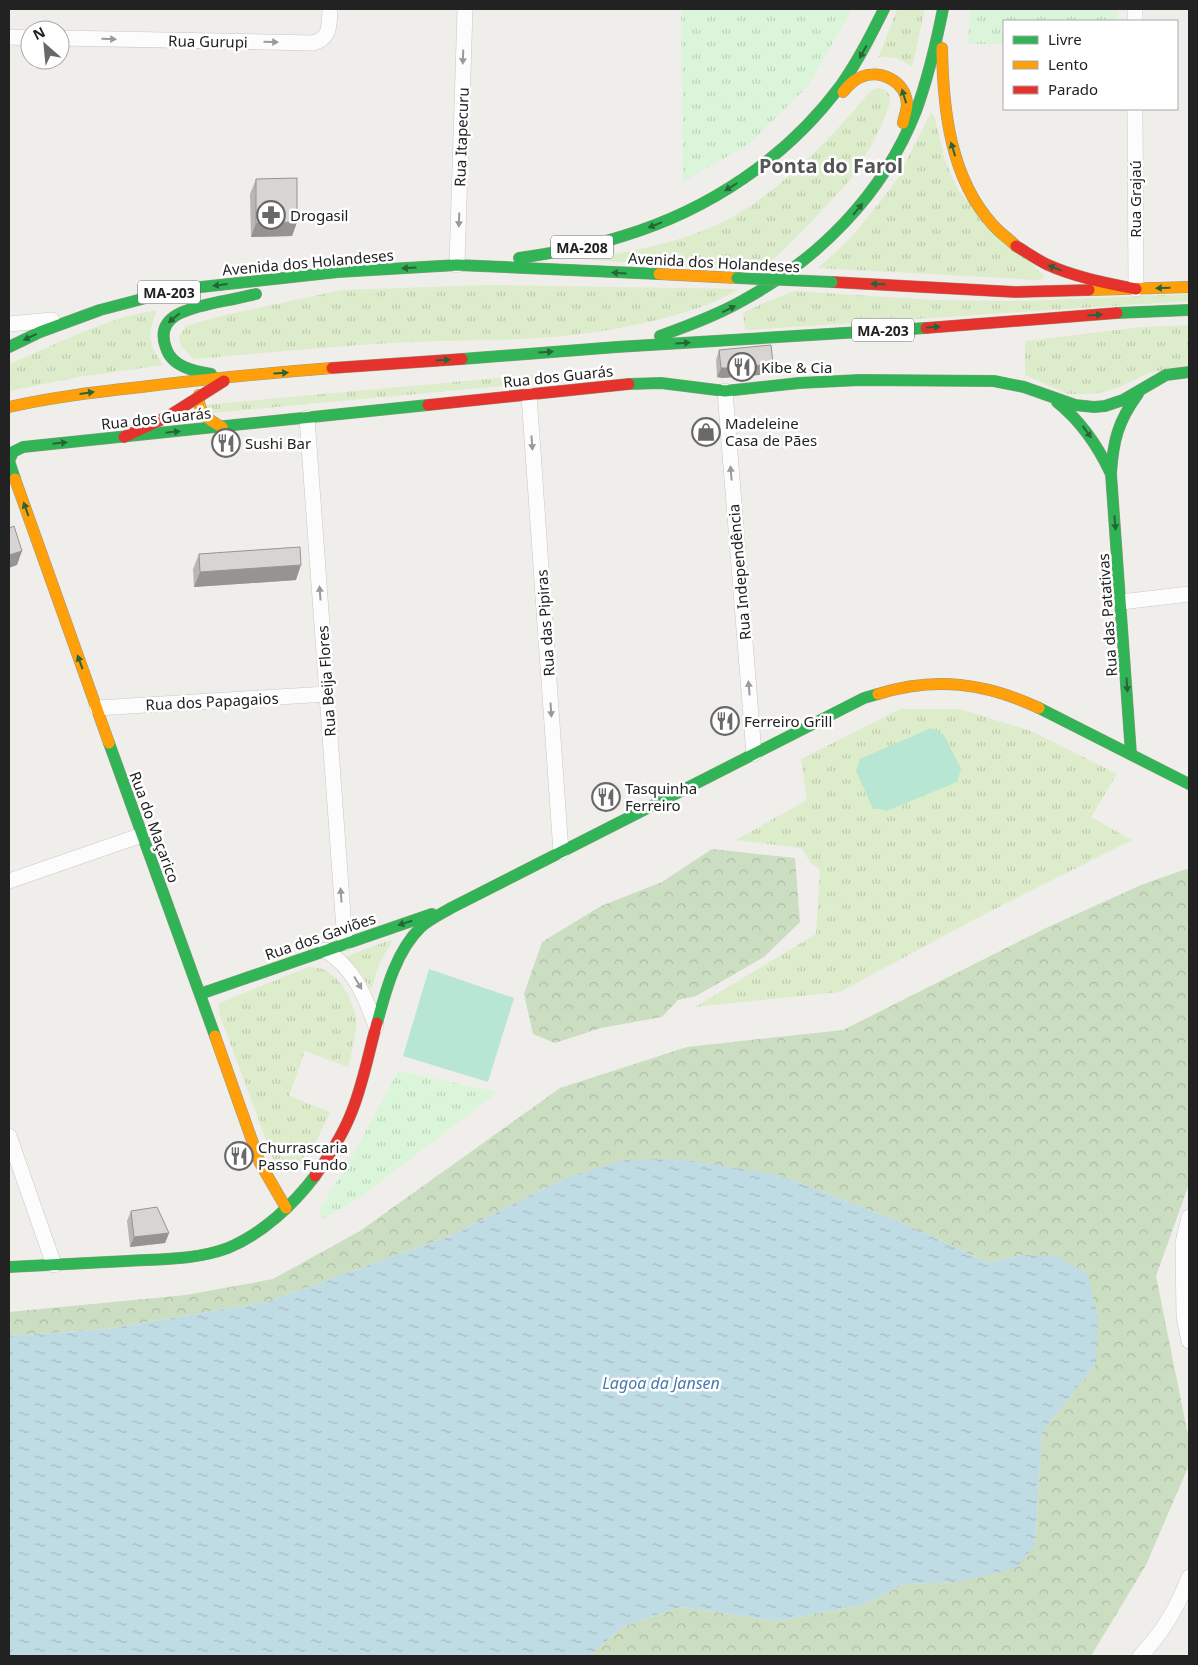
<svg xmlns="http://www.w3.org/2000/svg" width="1198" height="1665" viewBox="0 0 1198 1665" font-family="'Noto Sans',sans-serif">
<defs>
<pattern id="grass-tufts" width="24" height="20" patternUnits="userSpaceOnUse" patternTransform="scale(1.25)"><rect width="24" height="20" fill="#ddeccb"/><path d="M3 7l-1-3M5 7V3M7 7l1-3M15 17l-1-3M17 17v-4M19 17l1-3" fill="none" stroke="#bdcaae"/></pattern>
<pattern id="forest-crowns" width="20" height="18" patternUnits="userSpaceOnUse" patternTransform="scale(1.25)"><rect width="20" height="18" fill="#cbdec1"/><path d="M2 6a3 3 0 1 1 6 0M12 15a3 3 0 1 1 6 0" fill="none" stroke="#aebea6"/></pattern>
<pattern id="park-tufts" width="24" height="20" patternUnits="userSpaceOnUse" patternTransform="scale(1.25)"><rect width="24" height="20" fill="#daf5da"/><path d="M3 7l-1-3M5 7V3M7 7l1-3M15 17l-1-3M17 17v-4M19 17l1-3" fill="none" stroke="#bbd2bb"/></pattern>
<pattern id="water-ripples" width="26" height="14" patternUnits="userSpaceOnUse" patternTransform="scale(1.25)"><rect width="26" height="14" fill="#bfdbe3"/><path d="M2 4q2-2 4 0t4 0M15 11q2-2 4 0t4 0" fill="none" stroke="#a4bcc2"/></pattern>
</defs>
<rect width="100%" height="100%" fill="#f0eeeb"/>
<!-- grass -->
<path fill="url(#grass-tufts)" d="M 897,9 L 925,9 L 912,67 C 902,59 892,56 879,57 Z
M 877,88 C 882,89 887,90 889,95 C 895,109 859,168 849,181 C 842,190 833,198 826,206 C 805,229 783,250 761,271 L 588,260 C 628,251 670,245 707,229 C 771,202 823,147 867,95 L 872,90 Z
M 931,112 L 935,118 L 945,161 L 959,192 L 1045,277 L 1039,280 L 818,268 L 851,238 L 897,180 Z
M 488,285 L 739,289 C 730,293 721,299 712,303 C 654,325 585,336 523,339 C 486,341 450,340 413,342 C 340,345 267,353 194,359 L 181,346 L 179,337 L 186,326 L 225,315 L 342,290 Z
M 794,291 L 933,300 L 1023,301 L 1189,294 L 1189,301 L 745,330 L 743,313 L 764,303 Z
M 157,310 C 148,334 147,343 163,365 L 79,377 L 9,391 L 9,364 L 85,331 L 123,317 Z
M 1189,325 L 1189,365 L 1149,373 L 1115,389 L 1099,393 L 1084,394 L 1068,394 L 1025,375 L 1025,341 L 1142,327 Z
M 544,374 L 544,382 L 212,413 L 203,405 Z
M 900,709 L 960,709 L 1031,731 L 1117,774 L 1091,817 L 1132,840 L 975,919 L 840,992 L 695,1007 L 816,934 L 820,869 L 811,863 L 801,848 L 736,840 L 807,800 L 801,759 Z
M 390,940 L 392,942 L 378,966 L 372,988 L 370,988 L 360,972 L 345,957 Z
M 308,967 C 314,967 321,968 327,971 C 344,982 358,1008 356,1029 C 355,1041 351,1055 348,1067 L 305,1051 L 289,1096 L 330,1112 L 318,1138 L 292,1173 L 284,1173 L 277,1169 L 219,1013 L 220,1003 Z"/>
<!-- forest -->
<path fill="url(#forest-crowns)" d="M 712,849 L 795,858 L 800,922 L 764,957 L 696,996 L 678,1000 L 662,1017 L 601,1028 L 555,1043 L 533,1034 L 524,994 L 542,942 L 601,906 L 662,882 Z
M 1186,869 L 1189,870 L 1189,1184 L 1156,1276 L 1189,1440 L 1189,1465 L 1146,1565 L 1091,1656 L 590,1656 L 622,1627 L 681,1607 L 777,1621 L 863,1605 L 905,1584 L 958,1582 L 1035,1545 L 1042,1432 L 1096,1364 L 1022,1255 L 989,1263 L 898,1221 L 779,1175 L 564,1179 L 450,1236 L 266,1302 L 108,1329 L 9,1336 L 9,1312 L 186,1295 L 273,1279 L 360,1231 L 560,1088 L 687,1047 L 843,1030 L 1046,928 L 1141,885 Z"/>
<!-- park -->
<path fill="url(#park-tufts)" d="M 681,9 L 852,9 L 808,86 L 749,144 L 683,182 Z
M 970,9 L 1117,9 L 1117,21 L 1004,21 L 1004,44 L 968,44 Z
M 398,1071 L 498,1092 L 362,1196 L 324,1219 L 318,1212 L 352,1157 Z"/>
<!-- pitch -->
<path fill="#b7e6d2" d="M 931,728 L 944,735 L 961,769 L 957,782 L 886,811 L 872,807 L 856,771 L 860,759 Z
M 429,969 L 514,998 L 488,1082 L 403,1056 Z"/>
<!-- water -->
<path fill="url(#water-ripples)" d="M 678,1159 L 779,1175 L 898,1221 L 989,1263 L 1022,1255 L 1056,1256 L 1087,1273 L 1098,1318 L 1096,1364 L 1042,1432 L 1035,1545 L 1016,1568 L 958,1582 L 905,1584 L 863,1605 L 777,1621 L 681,1607 L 622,1627 L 590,1656 L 9,1656 L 9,1336 L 108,1329 L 266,1302 L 450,1236 L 564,1179 L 624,1160 Z"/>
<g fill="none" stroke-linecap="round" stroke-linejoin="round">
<defs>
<path id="street" d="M 1135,9 L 1135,21
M 9,37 L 30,38
M 60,38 L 313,43 C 331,38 329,25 330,9
M 1135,109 L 1136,289
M 457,265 L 465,9
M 9,324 L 52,320
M 725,391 L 754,754
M 529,395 L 561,852
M 307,418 L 345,943
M 1121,602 L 1189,594
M 97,708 L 327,694
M 9,881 L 142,835
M 325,950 C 354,968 365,996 376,1026
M 9,1136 L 54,1265
M 1189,1217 L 1183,1243 L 1184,1317 L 1189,1341
M 1140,1656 C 1162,1634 1178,1606 1189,1577"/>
<path id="fast" d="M 519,258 C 554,253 589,247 623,236 C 709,210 787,158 841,85 C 858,61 871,35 884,9
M 1117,313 L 1189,310
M 660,336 C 687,326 715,316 740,302 C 818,260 883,195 916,111 C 928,78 936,44 943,9
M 9,347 L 40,332 L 100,310 L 161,294 L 192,288 L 338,272 L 457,265 L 659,274
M 462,359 L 617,347 L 926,328
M 211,374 C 194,371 172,367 166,348 C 153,313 194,308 218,302 C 231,300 243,297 256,294
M 629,384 L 661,383 L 725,391 L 799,383 L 860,380 L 994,381 L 1024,387 L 1075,405 L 1094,407 L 1105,406 L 1123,400 L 1166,375 L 1189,372
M 1057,402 C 1082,422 1098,446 1111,474
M 15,479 L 9,461 L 13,452 L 23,447 L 428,405
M 1039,708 L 1189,784
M 109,743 L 215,1036
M 1131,754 L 1111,474 C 1113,441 1118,421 1138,394
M 200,994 L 432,914
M 377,1023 C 386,990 396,951 421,927 C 430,919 441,914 451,908 L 864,698 L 878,694
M 9,1267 C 48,1265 87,1263 127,1261 C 160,1259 196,1260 228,1248 C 262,1234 293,1205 315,1176"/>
<path id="slow" d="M 942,48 C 943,109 950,178 993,225 C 1000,233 1009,239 1016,246
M 843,92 C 848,86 853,80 861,77 C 880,69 906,81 907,104 C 907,110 904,117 903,123
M 659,274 L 737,278
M 1089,290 L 1189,287
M 199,395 C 197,412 208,420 222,427
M 9,407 C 52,397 97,392 141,387 C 205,379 268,373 332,368
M 15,479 L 109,743
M 878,694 C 935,676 986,683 1039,708
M 215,1036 L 260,1163 L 286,1208"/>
<path id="jam" d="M 1016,246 C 1026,252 1036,259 1046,264 C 1074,277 1106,283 1136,289
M 832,282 L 1015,292 L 1089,290
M 926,328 L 1117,313
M 332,368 L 462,359
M 428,405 L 629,384
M 124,437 L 167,417 L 224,381
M 315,1176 C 328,1157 341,1138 350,1116 C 363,1086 368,1054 377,1023"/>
</defs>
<!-- street casing -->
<use href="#street" stroke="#c9c8c7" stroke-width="16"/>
<!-- fast casing -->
<use href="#fast" stroke="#999a82" stroke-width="12"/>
<!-- slow casing -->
<use href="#slow" stroke="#999a82" stroke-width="12"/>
<!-- jam casing -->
<use href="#jam" stroke="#999a82" stroke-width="12"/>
<!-- street -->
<use href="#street" stroke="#fdfcfc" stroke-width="15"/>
<!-- fast -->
<use href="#fast" stroke="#30b455" stroke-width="11"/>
<!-- slow -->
<use href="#slow" stroke="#ff9f0a" stroke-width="11"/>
<!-- jam -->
<use href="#jam" stroke="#e5322d" stroke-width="11"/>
<defs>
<path id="fast-bridge" d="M 737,278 L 832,282"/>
</defs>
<!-- fast-bridge casing -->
<use href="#fast-bridge" stroke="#a79c86" stroke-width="12" stroke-linecap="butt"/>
<!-- fast-bridge -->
<use href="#fast-bridge" stroke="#30b455" stroke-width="11"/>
</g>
<!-- wall -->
<path fill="#b9b6b5" d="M 256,179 L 297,222 L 292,236 L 251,237 L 250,194 Z
M 719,350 L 773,364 L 769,374 L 723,378 L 717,377 L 716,360 Z
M 199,554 L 296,580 L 194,587 L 193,569 Z
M 131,1211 L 169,1233 L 165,1243 L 130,1247 L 127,1221 Z"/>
<!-- shaded-wall -->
<path fill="#969493" d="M 297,222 L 292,236 L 251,237 L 256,223 Z
M 773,364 L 769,374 L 723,378 L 717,377 L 721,368 Z
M 22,551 L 17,565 L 9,568 L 9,555 Z
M 301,565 L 296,580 L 194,587 L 200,572 Z
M 169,1233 L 165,1243 L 130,1247 L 134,1237 Z"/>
<!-- building -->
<path fill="#d7d4d2" stroke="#969493" d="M 297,178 L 297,222 L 256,223 L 256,179 Z
M 771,345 L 773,364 L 727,368 L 721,368 L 719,350 Z
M 14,526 L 22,551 L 9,555 L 9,528 Z
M 300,547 L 301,565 L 200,572 L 199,554 Z
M 157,1207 L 169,1233 L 134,1237 L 131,1211 Z"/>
<!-- one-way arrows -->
<defs><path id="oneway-solid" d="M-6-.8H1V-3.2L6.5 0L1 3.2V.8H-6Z" transform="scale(1.25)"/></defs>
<g fill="#9a9a9a">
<use href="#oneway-solid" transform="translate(109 39) rotate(1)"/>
<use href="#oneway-solid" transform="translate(271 42) rotate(1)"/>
<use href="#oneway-solid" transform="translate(463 57) rotate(92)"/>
<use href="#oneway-solid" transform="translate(459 220) rotate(92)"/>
<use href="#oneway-solid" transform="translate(532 443) rotate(86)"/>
<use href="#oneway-solid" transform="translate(731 473) rotate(-95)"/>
<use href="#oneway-solid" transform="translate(320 593) rotate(-94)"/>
<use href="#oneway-solid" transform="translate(749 688) rotate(-95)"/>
<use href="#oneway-solid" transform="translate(551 710) rotate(86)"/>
<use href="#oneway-solid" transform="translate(341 895) rotate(-94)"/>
<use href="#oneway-solid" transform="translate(358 983) rotate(59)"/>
</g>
<g fill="#286439">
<use href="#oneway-solid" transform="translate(863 52) rotate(119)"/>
<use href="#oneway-solid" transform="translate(904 96) rotate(-107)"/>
<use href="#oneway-solid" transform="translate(953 149) rotate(-107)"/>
<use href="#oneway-solid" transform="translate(731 187) rotate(148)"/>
<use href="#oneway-solid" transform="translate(858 209) rotate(-50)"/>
<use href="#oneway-solid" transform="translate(655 225) rotate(158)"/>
<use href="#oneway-solid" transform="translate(409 268) rotate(177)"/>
<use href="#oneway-solid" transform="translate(1055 268) rotate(-158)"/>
<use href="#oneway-solid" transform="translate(619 273) rotate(-177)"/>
<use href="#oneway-solid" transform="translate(878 284) rotate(-177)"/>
<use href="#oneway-solid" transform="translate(220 285) rotate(173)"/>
<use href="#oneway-solid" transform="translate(1163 288) rotate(178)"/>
<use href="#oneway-solid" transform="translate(729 309) rotate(-26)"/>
<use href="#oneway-solid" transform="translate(1095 315) rotate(-4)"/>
<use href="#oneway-solid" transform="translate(174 318) rotate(140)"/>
<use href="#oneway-solid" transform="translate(933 327) rotate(-4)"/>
<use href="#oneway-solid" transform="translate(30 337) rotate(155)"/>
<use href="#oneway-solid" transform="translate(683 343) rotate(-3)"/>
<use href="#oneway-solid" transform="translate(546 352) rotate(-4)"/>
<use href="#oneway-solid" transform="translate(443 360) rotate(-4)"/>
<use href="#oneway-solid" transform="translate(281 373) rotate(-4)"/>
<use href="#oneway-solid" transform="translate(87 393) rotate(-8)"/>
<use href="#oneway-solid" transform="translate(173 432) rotate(-6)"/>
<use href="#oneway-solid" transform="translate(1087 432) rotate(54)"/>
<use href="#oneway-solid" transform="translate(60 443) rotate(-6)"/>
<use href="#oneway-solid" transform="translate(26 509) rotate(-110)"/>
<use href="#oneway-solid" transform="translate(1115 523) rotate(85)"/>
<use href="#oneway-solid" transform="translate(80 662) rotate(-110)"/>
<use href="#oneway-solid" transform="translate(1127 685) rotate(86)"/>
<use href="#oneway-solid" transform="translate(405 923) rotate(162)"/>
</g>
<!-- icons -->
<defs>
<symbol id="pharmacy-ring" viewBox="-11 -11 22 22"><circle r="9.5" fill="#fff" stroke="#6a6968" stroke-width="1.5"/><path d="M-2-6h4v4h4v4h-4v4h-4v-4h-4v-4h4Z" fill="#6a6968"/></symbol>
<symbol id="restaurant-ring" viewBox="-11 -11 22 22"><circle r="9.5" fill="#fff" stroke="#6a6968" stroke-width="1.5"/><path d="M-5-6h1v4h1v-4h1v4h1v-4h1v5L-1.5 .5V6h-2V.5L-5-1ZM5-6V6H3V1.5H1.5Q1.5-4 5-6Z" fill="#6a6968"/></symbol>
<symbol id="shop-ring" viewBox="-11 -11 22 22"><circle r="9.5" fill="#fff" stroke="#6a6968" stroke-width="1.5"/><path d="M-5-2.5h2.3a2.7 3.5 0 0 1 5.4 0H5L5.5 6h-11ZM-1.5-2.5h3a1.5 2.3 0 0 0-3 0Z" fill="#6a6968"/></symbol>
</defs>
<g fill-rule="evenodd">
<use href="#pharmacy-ring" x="255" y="199" width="32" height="32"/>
<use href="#restaurant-ring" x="726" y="351" width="32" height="32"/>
<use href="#shop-ring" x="690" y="416" width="32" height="32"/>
<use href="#restaurant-ring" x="210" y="427" width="32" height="32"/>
<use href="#restaurant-ring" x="709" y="705" width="32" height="32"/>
<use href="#restaurant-ring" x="590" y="781" width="32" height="32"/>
<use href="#restaurant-ring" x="223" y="1140" width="32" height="32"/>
</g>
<g text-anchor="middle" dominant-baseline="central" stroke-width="5" stroke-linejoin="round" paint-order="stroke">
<!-- shield labels -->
<g fill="#fff" stroke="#646464" stroke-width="1">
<rect x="551" y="235.5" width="62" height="23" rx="4"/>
<rect x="138" y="280.5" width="62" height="23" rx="4"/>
<rect x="852" y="318.5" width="62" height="23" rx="4"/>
</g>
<g font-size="14" font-weight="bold" fill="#222">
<text x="582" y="247">MA-208</text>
<text x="169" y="292">MA-203</text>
<text x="883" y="330">MA-203</text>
</g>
<!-- street labels -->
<g font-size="15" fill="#222" stroke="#fff">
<text transform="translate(208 41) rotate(1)">Rua Gurupi</text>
<text transform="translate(461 137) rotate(-88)">Rua Itapecuru</text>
<text transform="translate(1135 199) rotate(-90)">Rua Grajaú</text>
<text transform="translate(308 262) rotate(-5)">Avenida dos Holandeses</text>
<text transform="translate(714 262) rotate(3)">Avenida dos Holandeses</text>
<text transform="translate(558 376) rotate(-6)">Rua dos Guarás</text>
<text transform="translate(156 418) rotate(-6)">Rua dos Guarás</text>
<text transform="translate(739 572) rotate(-95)">Rua Independência</text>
<text transform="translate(1107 615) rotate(-94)">Rua das Patativas</text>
<text transform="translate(545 623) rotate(-94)">Rua das Pipiras</text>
<text transform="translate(326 681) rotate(-94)">Rua Beija Flores</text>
<text transform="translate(212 701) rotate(-3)">Rua dos Papagaios</text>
<text transform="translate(155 827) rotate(70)">Rua do Maçarico</text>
<text transform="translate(320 936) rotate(-19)">Rua dos Gaviões</text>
</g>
<!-- poi labels -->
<g font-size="15" fill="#222" stroke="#fff" text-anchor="start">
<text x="290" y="215">Drogasil</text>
<text x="761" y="367">Kibe &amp; Cia</text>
<text x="725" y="423">Madeleine<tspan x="725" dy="17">Casa de Pães</tspan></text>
<text x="245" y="443">Sushi Bar</text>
<text x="744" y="721">Ferreiro Grill</text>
<text x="625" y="788">Tasquinha<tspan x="625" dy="17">Ferreiro</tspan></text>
<text x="258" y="1147">Churrascaria<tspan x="258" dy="17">Passo Fundo</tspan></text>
</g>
<!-- water labels -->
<g font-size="16" font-style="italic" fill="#4a7aab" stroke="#fff">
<text x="661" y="1383">Lagoa da Jansen</text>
</g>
<!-- district labels -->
<g font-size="20" font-weight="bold" fill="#555" stroke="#fff">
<text x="831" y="165">Ponta do Farol</text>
</g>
</g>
<!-- border -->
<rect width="1198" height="1665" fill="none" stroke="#222222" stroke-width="20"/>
<!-- legend -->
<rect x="1003" y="20" width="175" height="90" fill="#ffffff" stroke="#a7a7a7"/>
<rect x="1013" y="36" width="25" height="8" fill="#30b455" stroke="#a7a7a7"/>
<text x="1048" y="45" font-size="15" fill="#222222">Livre</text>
<rect x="1013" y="61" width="25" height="8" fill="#ff9f0a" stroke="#a7a7a7"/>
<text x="1048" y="70" font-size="15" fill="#222222">Lento</text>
<rect x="1013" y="86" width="25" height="8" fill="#e5322d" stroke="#a7a7a7"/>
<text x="1048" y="95" font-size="15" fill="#222222">Parado</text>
<!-- north arrow -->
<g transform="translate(45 45) rotate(333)"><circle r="24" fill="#ffffff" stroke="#a7a7a7"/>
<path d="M0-4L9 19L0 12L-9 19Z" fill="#6a6968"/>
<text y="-8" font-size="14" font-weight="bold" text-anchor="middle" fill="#222222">N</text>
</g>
</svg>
